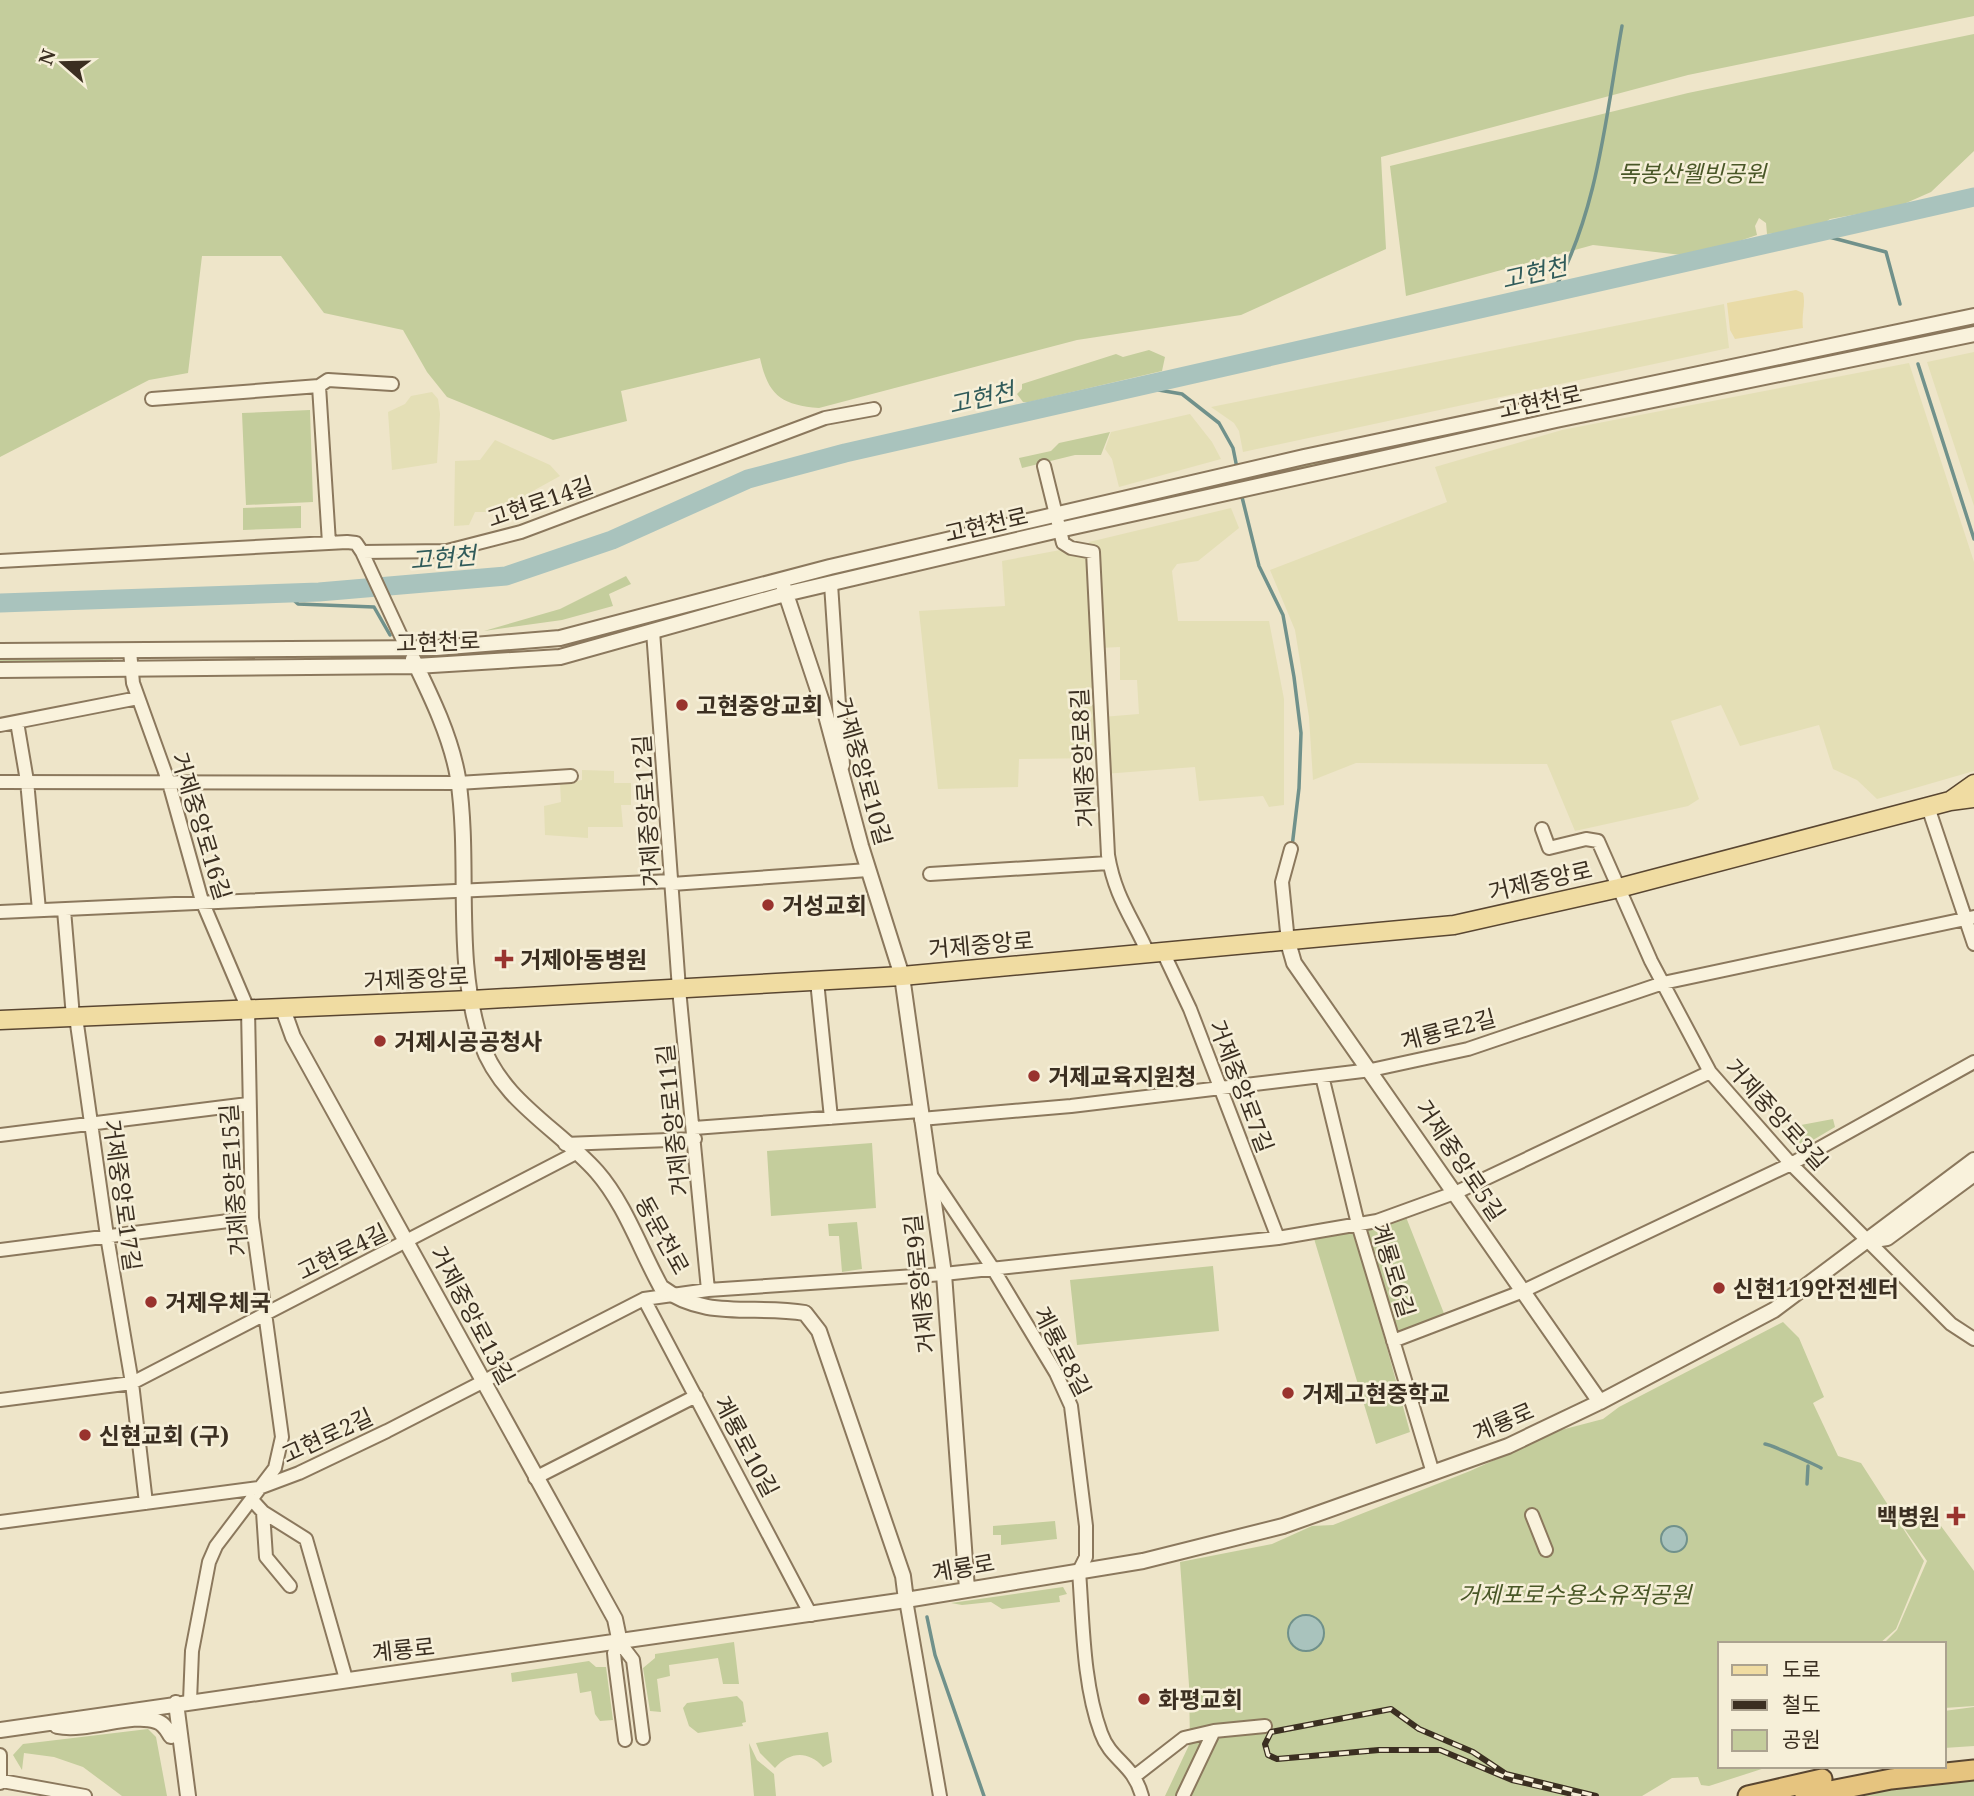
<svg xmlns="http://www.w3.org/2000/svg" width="1974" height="1796" viewBox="0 0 1974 1796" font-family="'Noto Serif','Noto Sans KR',serif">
<rect width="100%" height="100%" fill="#eee5c9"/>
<!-- farmland -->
<path fill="#e4dfb6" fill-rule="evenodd" d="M 1724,304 L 1729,348 L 1243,452 L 1239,431 L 1234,423 L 1211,407 Z
M 1974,352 L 1974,506 L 1927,362 Z
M 1909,363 L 1974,562 L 1974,771 L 1877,799 L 1857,780 L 1833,769 L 1819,725 L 1740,746 L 1721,705 L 1671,721 L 1699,799 L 1688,806 L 1575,831 L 1547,764 L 1356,763 L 1313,780 L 1309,717 L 1295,630 L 1270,570 L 1447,502 L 1435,467 L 1562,430 Z
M 432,392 L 438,399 L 440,414 L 437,463 L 392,470 L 388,412 L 405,404 L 411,396 Z
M 1190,414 L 1212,442 L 1221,459 L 1119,487 L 1112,459 L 1105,449 L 1111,432 Z
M 495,440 L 550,465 L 560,476 L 513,502 L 488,512 L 475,512 L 469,525 L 454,526 L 455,461 L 480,460 Z
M 1231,508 L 1239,528 L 1198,561 L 1177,564 L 1172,571 L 1178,621 L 1269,621 L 1284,699 L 1284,805 L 1269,807 L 1263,796 L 1199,801 L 1195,767 L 1104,774 L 1103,758 L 1019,759 L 1018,787 L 938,789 L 919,611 L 1005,606 L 1002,561 L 1071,548 L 1093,551 L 1089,542 ZM 1120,647 L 1120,680 L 1137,680 L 1139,714 L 1102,717 L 1099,648 Z
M 582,770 L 614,771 L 614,783 L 631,783 L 631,805 L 621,805 L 623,827 L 588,827 L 588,838 L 545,835 L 544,806 L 561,802 L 560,784 L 582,780 Z"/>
<!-- green -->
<path fill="#c4cd9c" d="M 0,0 L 1974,0 L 1974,16 L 1688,75 L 1381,157 L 1386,249 L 1241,315 L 1077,340 L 819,408 C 781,405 768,395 760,358 L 621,391 L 627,421 L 553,440 L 447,397 L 427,372 L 403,330 L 324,313 L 281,256 L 202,256 L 188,373 L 149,380 L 0,457 Z
M 1974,34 L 1974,151 L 1931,192 L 1897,207 L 1830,219 L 1817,228 L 1767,234 L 1766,223 L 1759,218 L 1755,226 L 1757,235 L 1716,249 L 1682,255 L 1593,245 L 1406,296 L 1390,166 L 1688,93 Z
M 1149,350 L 1165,357 L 1162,371 L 1029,402 L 1023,402 L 1017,394 L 1022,389 L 1022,384 L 1116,354 L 1123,357 Z
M 1762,363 L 1763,368 L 1254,479 L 1253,474 Z
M 310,410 L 313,502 L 246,505 L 242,413 Z
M 1110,432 L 1101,455 L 1075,455 L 1022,468 L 1019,458 L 1051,451 L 1059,443 Z
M 301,506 L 301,528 L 243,530 L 243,508 Z
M 626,576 L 631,584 L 609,594 L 613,606 L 562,620 L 484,631 L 560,609 Z
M 0,657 L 113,657 L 113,662 L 0,662 Z
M 1833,1119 L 1835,1127 L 1803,1146 L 1785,1128 Z
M 872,1143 L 876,1208 L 771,1216 L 767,1151 Z
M 1404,1212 L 1447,1321 L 1393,1341 L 1358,1224 Z
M 857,1222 L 862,1269 L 842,1272 L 839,1236 L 829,1236 L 828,1224 Z
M 1355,1231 L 1410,1432 L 1376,1444 L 1312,1232 Z
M 1213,1266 L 1219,1331 L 1077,1345 L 1070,1280 Z
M 1783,1322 L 1799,1338 L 1824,1397 L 1813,1403 L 1838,1456 L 1861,1463 L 1924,1561 L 1896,1629 L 1879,1644 L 1720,1644 L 1720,1766 L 1771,1766 L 1709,1786 L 1701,1785 L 1698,1777 L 1672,1778 L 1642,1796 L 1165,1796 L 1190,1743 L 1189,1685 L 1180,1562 L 1272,1544 L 1312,1526 L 1333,1525 L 1470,1471 L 1561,1430 L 1603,1419 L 1619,1407 Z
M 1897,1518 L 1941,1526 L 1974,1571 L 1974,1706 L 1944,1708 L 1944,1644 L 1883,1644 L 1897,1630 L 1927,1561 Z
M 1055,1521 L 1057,1539 L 1001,1545 L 1001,1535 L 993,1535 L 993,1526 Z
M 1063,1587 L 1067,1594 L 1059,1596 L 1060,1602 L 1002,1609 L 991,1602 L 962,1605 L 951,1603 Z
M 734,1642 L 739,1684 L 723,1684 L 718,1658 L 669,1665 L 670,1676 L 657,1679 L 661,1712 L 650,1711 L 643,1668 L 655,1658 L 655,1654 Z
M 589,1661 L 596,1667 L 606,1667 L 613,1720 L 600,1721 L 595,1714 L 591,1691 L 580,1693 L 577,1673 L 512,1682 L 511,1673 Z
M 737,1696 L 743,1702 L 746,1722 L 742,1723 L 743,1726 L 698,1733 L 689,1726 L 683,1708 L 687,1703 Z
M 1974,1707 L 1974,1746 L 1944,1748 L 1944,1711 Z
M 148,1729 L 156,1737 L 167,1796 L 122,1796 L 83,1767 L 54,1757 L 24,1753 L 22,1770 L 13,1755 L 23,1744 Z
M 828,1732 L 832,1762 L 823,1767 C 808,1750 789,1752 775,1768 L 760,1753 L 756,1743 Z
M 749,1743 L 757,1760 L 774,1774 L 776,1796 L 754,1796 Z
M 1974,1776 L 1974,1796 L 1838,1796 Z"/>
<!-- sand -->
<path fill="#e9dba7" d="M 1796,290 L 1803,293 C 1806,305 1801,315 1803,328 L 1735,339 L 1730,330 L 1727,303 Z"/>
<!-- water -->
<path fill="#a9c3bd" stroke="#70918b" stroke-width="2" d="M1661 1539a13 13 0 1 1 26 0a13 13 0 1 1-26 0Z
M1288 1633a18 18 0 1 1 36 0a18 18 0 1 1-36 0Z"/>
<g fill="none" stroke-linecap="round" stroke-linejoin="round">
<!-- stream -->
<path stroke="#70918b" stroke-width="3.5" d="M 1814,233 L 1886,252 L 1900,304
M 1553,292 C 1598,212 1606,115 1622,26
M 1918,364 L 1974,539
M 1141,387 L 1182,394 L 1219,423 L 1233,448 L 1237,468
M 1241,493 L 1259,566 L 1283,615 L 1294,677 L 1301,733 L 1299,788 L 1292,847
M 286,593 L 298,604 L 374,607 L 390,635
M 1765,1444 C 1772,1445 1816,1465 1821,1468
M 1807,1484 L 1808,1466
M 927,1617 L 935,1655 L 984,1796"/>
<!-- river -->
<path stroke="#a9c3bd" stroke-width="19" d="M 0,603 L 319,592 L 506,576 L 612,540 L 748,479 L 845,453 L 1974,197"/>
<defs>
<path id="minor" d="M 319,386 L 329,543
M 152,399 L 319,386 L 328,380 L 392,384
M 1044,466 L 1063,543 L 1071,548 L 1093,552 L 1108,855 C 1115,897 1132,917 1148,953
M 362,552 L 407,649
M 0,561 L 347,542 L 356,543 L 362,552 L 447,551 L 521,532 L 825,418 L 874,409
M 831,584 L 843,765
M 653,631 L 679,989 L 708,1290
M 130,651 L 133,683 L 169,783 L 202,901 L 248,1009 L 252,1218 L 282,1437 L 275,1468 L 216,1546 L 209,1562 L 192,1651 L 190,1701
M 17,722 L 27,781 L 39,910
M 0,725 L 138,698
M 0,782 L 458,783 L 571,776
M 1928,807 L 1974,944
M 1542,829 L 1549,848 L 1586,839 L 1598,841 L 1651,961 L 1710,1072 L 1791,1164 L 1951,1324 L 1974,1339
M 930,874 L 1109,863
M 672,884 L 868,870
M 64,910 L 73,1017
M 0,912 L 672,881
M 1288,942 L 1282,882 L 1291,849
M 1163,952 L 1190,1009 L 1278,1238
M 817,981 L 831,1118
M 76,1017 L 107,1236 L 132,1383 L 146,1503
M 1322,1076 L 1358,1224 L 1433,1473
M 921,1119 L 1071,1106 L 1371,1070 L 1468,1049 L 1663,983 L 1974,917
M 694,1128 L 920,1111
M 0,1135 L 248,1104
M 565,1144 L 695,1139
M 930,1174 L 992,1267 L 1056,1373 L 1071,1406 L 1086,1526 L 1086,1557 L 1079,1571 C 1083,1624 1083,1684 1101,1733 C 1111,1761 1133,1763 1142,1796
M 0,1250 L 252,1218
M 644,1299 L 811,1615
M 1393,1341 L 1521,1292 L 1791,1164 L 1974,1062
M 0,1400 L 132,1383 L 576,1153
M 535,1478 L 696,1396
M 252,1500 L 263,1512 L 306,1539 L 346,1679
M 263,1512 L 266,1557 L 290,1586
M 1532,1515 L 1546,1550
M 0,1522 L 259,1488 L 299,1473 L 387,1431 L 644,1299 L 708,1290 L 944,1274 L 1278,1238 L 1377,1221 L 1457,1192 L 1710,1072
M 906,1600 L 940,1796
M 625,1740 L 615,1663 L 614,1653 L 620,1643 L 633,1660 L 643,1738
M 0,1755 L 0,1783
M 1135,1776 L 1184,1738 L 1214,1731 L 1265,1726
M 2,1781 L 85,1796
M 1183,1796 L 1214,1731"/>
<path id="tertiary" d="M 784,588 L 824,708 L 861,846 L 902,976 L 944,1274 L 967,1589
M 0,651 L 436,648 L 560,638 L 830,567 L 1304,457 L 1974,316
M 413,659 C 431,696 451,737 458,778 C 471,866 453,956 481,1042 C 501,1101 558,1128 597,1172 C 625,1204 640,1249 661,1287 C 706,1321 755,1304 805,1313 L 819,1331 L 903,1576 L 906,1600
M 0,670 L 416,666 L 560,657 L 785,594 L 1059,530 L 1556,420 L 1974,334
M 1288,942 L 1294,963 L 1600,1402
M 283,1009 L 293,1037 L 615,1619 L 620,1643
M 1868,1241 L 1887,1238 L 1974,1174
M 176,1703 L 188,1796
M 57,1726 C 88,1732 132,1712 156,1721 C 164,1723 167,1730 171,1736
M 0,1730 L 906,1600 L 1143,1561 L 1283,1526 L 1508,1446 L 1600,1402 L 1774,1310 L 1974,1160"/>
<path id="primary" d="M 1950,801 L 1974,784
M 0,1020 L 471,1000 L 902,976 L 1454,925 L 1619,888 L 1950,801 L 1974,798"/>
<path id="trunk" d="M 1748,1796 L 1822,1779
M 1805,1796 L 1891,1779 L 1974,1770"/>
</defs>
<!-- minor casing -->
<use href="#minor" stroke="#8b785d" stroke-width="16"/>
<!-- tertiary casing -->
<use href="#tertiary" stroke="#8b785d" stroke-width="18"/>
<!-- primary casing -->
<use href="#primary" stroke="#594631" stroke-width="21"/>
<!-- trunk casing -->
<use href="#trunk" stroke="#594631" stroke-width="23"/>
<!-- minor -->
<use href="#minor" stroke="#f9f2dc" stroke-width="12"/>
<!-- tertiary -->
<use href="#tertiary" stroke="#f9f2dc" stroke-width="14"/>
<!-- primary -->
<use href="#primary" stroke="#f0dca2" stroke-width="18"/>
<!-- trunk -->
<use href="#trunk" stroke="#e6c47f" stroke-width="19"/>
<defs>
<path id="rail" d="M 1581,1796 L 1512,1780 L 1440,1750 L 1379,1750 L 1277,1759 L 1268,1755 L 1265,1744 L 1271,1732 L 1391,1709 L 1419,1729 L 1473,1752 L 1506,1774 L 1596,1796"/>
</defs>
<!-- rail casing -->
<use href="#rail" stroke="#3b2f21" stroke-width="6"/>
<!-- rail -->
<use href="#rail" stroke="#f6efd8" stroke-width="3.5" stroke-dasharray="10" stroke-linecap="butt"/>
</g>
<!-- markers -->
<g fill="#99332e" stroke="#f6efd8" stroke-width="2.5">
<circle cx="682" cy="705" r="7"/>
<circle cx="768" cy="905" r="7"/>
<path d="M500.5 948.5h7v7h7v7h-7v7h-7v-7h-7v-7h7z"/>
<circle cx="380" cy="1041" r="7"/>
<circle cx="1034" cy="1076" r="7"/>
<circle cx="1719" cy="1288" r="7"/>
<circle cx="151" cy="1302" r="7"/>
<circle cx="1288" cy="1393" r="7"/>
<circle cx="85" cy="1435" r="7"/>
<path d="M1952.5 1505.5h7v7h7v7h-7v7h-7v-7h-7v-7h7z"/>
<circle cx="1144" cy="1699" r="7"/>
</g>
<g text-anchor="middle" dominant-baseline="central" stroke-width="5" stroke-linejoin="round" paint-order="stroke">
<!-- park labels -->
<g font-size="23" font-style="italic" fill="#495727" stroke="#f6efd8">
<text x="1692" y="173">독봉산웰빙공원</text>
<text x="1575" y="1594">거제포로수용소유적공원</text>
</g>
<!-- street labels -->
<g font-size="23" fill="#3b2f21" stroke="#f6efd8">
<text transform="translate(1540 401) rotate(-12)">고현천로</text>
<text transform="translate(540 501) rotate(-19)">고현로14길</text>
<text transform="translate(986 524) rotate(-13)">고현천로</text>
<text transform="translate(438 641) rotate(-2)">고현천로</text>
<text transform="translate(1082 758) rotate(-93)">거제중앙로8길</text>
<text transform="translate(864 771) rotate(74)">거제중앙로10길</text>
<text transform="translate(646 811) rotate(-94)">거제중앙로12길</text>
<text transform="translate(202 826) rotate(73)">거제중앙로16길</text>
<text transform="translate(1540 880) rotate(-13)">거제중앙로</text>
<text transform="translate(981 944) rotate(-5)">거제중앙로</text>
<text transform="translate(416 978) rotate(-3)">거제중앙로</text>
<text transform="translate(1448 1029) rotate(-15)">계룡로2길</text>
<text transform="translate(1242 1086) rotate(69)">거제중앙로7길</text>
<text transform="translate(1777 1114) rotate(48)">거제중앙로3길</text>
<text transform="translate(672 1120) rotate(-96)">거제중앙로11길</text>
<text transform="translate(1461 1160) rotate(56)">거제중앙로5길</text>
<text transform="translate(233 1180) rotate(-94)">거제중앙로15길</text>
<text transform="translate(123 1195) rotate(82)">거제중앙로17길</text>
<text transform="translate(663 1235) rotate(61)">동문천로</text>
<text transform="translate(342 1251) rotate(-26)">고현로4길</text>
<text transform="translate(1394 1270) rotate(73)">계룡로6길</text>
<text transform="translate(919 1284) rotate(-96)">거제중앙로9길</text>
<text transform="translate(473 1315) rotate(62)">거제중앙로13길</text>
<text transform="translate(1063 1351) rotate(63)">계룡로8길</text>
<text transform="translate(1503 1421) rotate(-23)">계룡로</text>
<text transform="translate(327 1435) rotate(-25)">고현로2길</text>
<text transform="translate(747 1446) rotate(62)">계룡로10길</text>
<text transform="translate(963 1567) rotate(-10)">계룡로</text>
<text transform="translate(403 1649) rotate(-6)">계룡로</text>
</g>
<!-- poi labels -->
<g font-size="23" font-weight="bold" fill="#3b2f21" stroke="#f6efd8" text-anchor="start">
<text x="696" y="705">고현중앙교회</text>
<text x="782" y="905">거성교회</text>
<text x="520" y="959">거제아동병원</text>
<text x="394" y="1041">거제시공공청사</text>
<text x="1048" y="1076">거제교육지원청</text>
<text x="1733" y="1288">신현119안전센터</text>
<text x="165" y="1302">거제우체국</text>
<text x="1302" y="1393">거제고현중학교</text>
<text x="99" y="1435">신현교회 (구)</text>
<text x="1940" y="1516" text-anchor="end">백병원</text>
<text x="1158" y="1699">화평교회</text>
</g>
<!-- water labels -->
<g font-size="24" font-style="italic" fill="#305b5a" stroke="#f6efd8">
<text transform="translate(1534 272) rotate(-13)">고현천</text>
<text transform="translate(981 397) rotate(-13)">고현천</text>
<text transform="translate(443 557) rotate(-5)">고현천</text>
</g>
</g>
<!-- legend -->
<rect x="1718" y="1642" width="228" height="126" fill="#f6efd8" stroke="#aba28f" stroke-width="2"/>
<rect x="1732" y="1665" width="35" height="10" fill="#f0dca2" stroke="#aba28f" stroke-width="2"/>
<text x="1782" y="1677" font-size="21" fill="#3b2f21">도로</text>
<rect x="1732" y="1700" width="35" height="10" fill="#3b2f21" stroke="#aba28f" stroke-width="2"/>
<text x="1782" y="1712" font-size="21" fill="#3b2f21">철도</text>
<rect x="1732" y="1730" width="35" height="21" fill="#c4cd9c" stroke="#aba28f" stroke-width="2"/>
<text x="1782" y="1747" font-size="21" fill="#3b2f21">공원</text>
<!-- north arrow -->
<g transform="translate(63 63) rotate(290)" stroke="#f6efd8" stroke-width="5" paint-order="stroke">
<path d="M0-5L12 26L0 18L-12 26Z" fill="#3b2f21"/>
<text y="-10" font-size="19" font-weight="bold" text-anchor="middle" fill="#3b2f21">N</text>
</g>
</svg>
